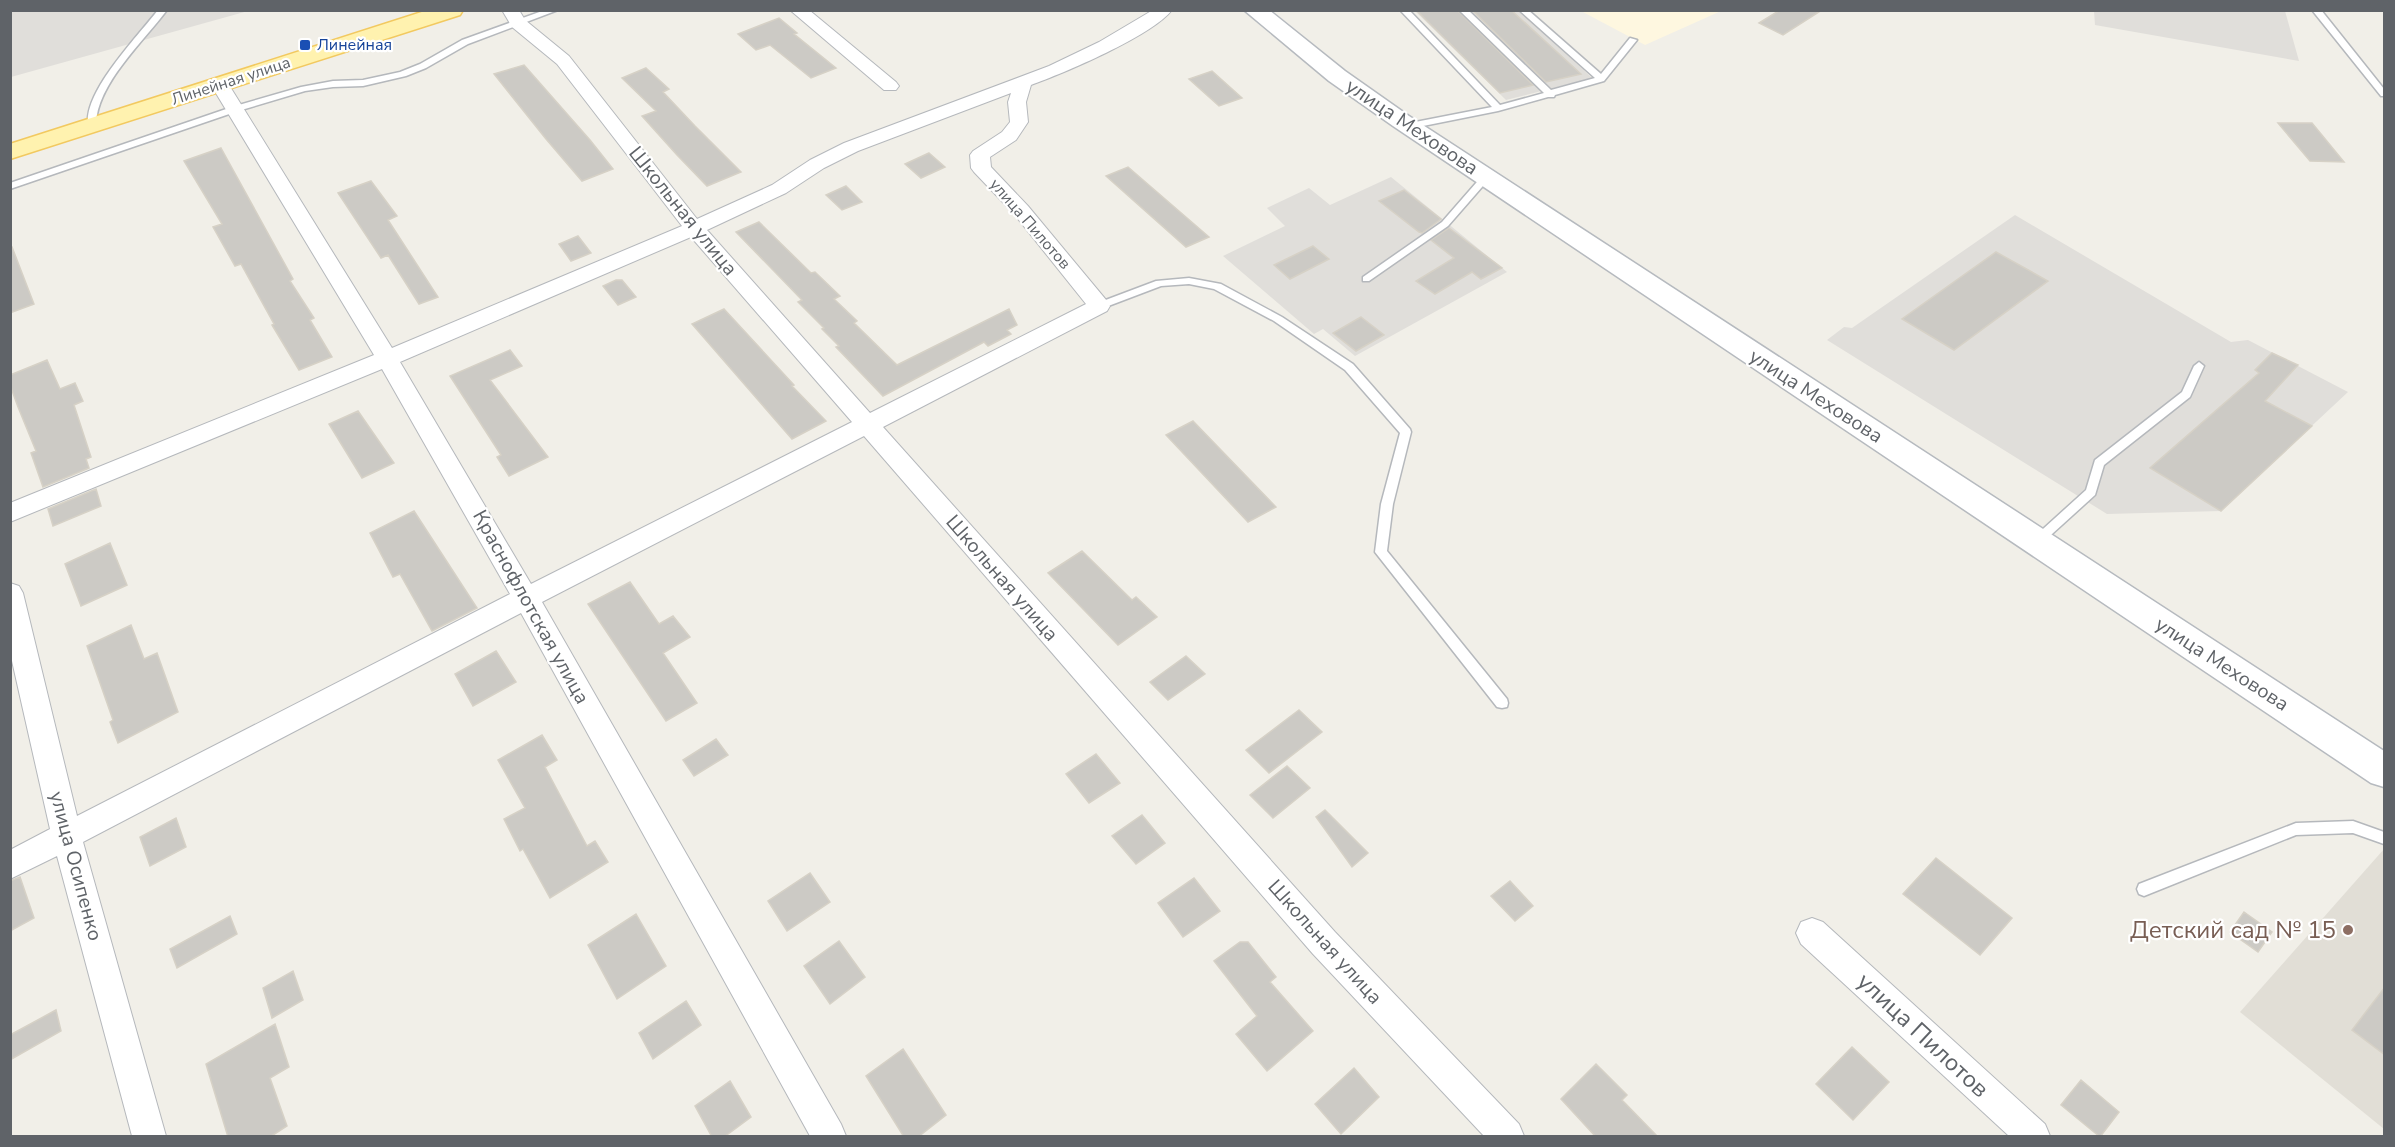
<svg xmlns="http://www.w3.org/2000/svg" width="2395" height="1147" viewBox="0 0 2395 1147" font-family="'Nunito Sans',sans-serif">
<rect width="100%" height="100%" fill="#f1efe8"/>
<!-- commercial -->
<path fill="#fef7e0" d="M 1581,11 L 1721,11 L 1645,45 Z"/>
<!-- industrial -->
<path fill="#e0deda" d="M 11,11 L 248,11 L 11,77 Z
M 1415,11 L 1521,11 L 1592,78 L 1506,100 Z
M 2094,11 L 2285,11 L 2299,61 L 2095,25 Z
M 1391,177 L 1507,272 L 1355,356 L 1323,329 L 1314,334 L 1223,256 L 1285,226 L 1267,208 L 1309,188 L 1330,205 Z
M 2015,215 L 2231,342 L 2248,340 L 2348,392 L 2221,511 L 2107,514 L 1827,340 L 1844,327 L 1852,328 Z"/>
<!-- education -->
<path fill="#e1ded6" d="M 2384,849 L 2384,1129 L 2240,1012 Z"/>
<!-- building -->
<path fill="#cccac5" stroke="#d6d1c6" stroke-width="1.5" d="M 1416,10 L 1457,10 L 1533,85 L 1500,93 Z
M 1472,10 L 1511,10 L 1581,74 L 1546,82 Z
M 1780,10 L 1822,10 L 1783,35 L 1759,23 Z
M 779,18 L 797,33 L 794,34 L 836,68 L 811,78 L 770,45 L 756,50 L 738,34 Z
M 524,65 L 590,140 L 613,169 L 582,181 L 546,139 L 494,74 Z
M 646,68 L 669,89 L 663,92 L 695,126 L 741,172 L 707,186 L 677,155 L 642,116 L 656,111 L 622,78 Z
M 1212,71 L 1242,98 L 1219,106 L 1189,79 Z
M 2278,123 L 2312,123 L 2344,162 L 2310,161 Z
M 221,148 L 293,279 L 290,281 L 314,318 L 310,320 L 332,357 L 299,370 L 272,325 L 274,324 L 241,264 L 235,266 L 213,227 L 222,224 L 184,161 Z
M 929,153 L 945,167 L 921,178 L 905,164 Z
M 1128,167 L 1209,237 L 1186,247 L 1106,176 Z
M 371,181 L 397,216 L 388,220 L 438,297 L 419,304 L 388,255 L 381,258 L 338,193 Z
M 846,186 L 862,202 L 842,210 L 826,195 Z
M 1404,190 L 1441,219 L 1422,233 L 1419,232 L 1379,201 Z
M 759,222 L 811,273 L 815,272 L 840,296 L 834,299 L 857,321 L 854,323 L 897,365 L 1009,309 L 1017,325 L 1007,330 L 1011,334 L 988,346 L 984,342 L 883,396 L 836,347 L 839,346 L 822,329 L 824,328 L 798,302 L 802,300 L 736,232 Z
M 1449,228 L 1502,268 L 1481,279 L 1472,272 L 1435,294 L 1416,281 L 1454,258 L 1431,240 Z
M 578,236 L 591,253 L 571,261 L 559,244 Z
M 1313,246 L 1329,259 L 1290,279 L 1274,265 Z
M 12,247 L 34,304 L 10,313 L 10,248 Z
M 1996,252 L 2048,281 L 1954,350 L 1902,319 Z
M 616,280 L 622,280 L 636,297 L 618,305 L 603,286 Z
M 724,309 L 794,385 L 792,386 L 826,421 L 792,439 L 692,324 Z
M 1361,317 L 1384,335 L 1356,351 L 1333,333 Z
M 510,350 L 522,366 L 490,380 L 548,457 L 509,476 L 497,457 L 501,455 L 450,376 Z
M 2272,353 L 2298,365 L 2265,401 L 2312,426 L 2221,511 L 2150,468 L 2259,373 L 2255,370 Z
M 47,360 L 60,389 L 75,383 L 83,401 L 74,405 L 91,457 L 86,459 L 89,468 L 43,487 L 31,453 L 36,451 L 18,407 L 10,385 L 10,375 Z
M 358,411 L 394,463 L 362,478 L 329,424 Z
M 1193,421 L 1276,507 L 1248,522 L 1166,435 Z
M 96,489 L 101,506 L 53,526 L 48,509 Z
M 414,511 L 477,608 L 432,631 L 400,574 L 393,577 L 370,533 Z
M 110,543 L 127,585 L 81,606 L 65,564 Z
M 1082,551 L 1132,600 L 1136,597 L 1157,617 L 1118,645 L 1048,573 Z
M 630,582 L 659,624 L 673,616 L 690,637 L 663,653 L 697,703 L 666,721 L 588,604 Z
M 131,625 L 144,659 L 157,653 L 178,712 L 118,743 L 110,722 L 113,720 L 87,646 Z
M 496,651 L 516,682 L 473,706 L 455,674 Z
M 1186,656 L 1205,674 L 1168,700 L 1150,682 Z
M 1299,710 L 1322,732 L 1269,773 L 1246,750 Z
M 542,735 L 557,760 L 545,767 L 587,846 L 595,841 L 608,862 L 550,898 L 523,849 L 520,851 L 504,819 L 525,808 L 498,760 Z
M 716,739 L 728,755 L 694,776 L 683,760 Z
M 1096,754 L 1120,783 L 1089,803 L 1066,774 Z
M 1287,766 L 1310,788 L 1273,818 L 1250,795 Z
M 1325,810 L 1368,853 L 1352,867 L 1316,817 Z
M 1142,815 L 1165,843 L 1136,864 L 1112,836 Z
M 176,818 L 186,847 L 150,866 L 140,837 Z
M 1936,858 L 2012,918 L 1980,955 L 1903,894 Z
M 810,873 L 830,902 L 787,931 L 768,901 Z
M 20,877 L 34,918 L 10,931 L 10,881 Z
M 1194,878 L 1220,911 L 1183,937 L 1158,903 Z
M 1510,881 L 1533,906 L 1515,921 L 1491,896 Z
M 2244,912 L 2272,932 L 2258,952 L 2230,932 Z
M 636,914 L 666,966 L 617,999 L 588,945 Z
M 230,916 L 237,934 L 177,968 L 170,949 Z
M 839,941 L 865,977 L 830,1004 L 804,966 Z
M 1240,942 L 1248,942 L 1276,977 L 1270,982 L 1313,1031 L 1267,1071 L 1236,1034 L 1257,1016 L 1214,961 Z
M 293,971 L 303,1000 L 272,1018 L 263,988 Z
M 2385,987 L 2385,1055 L 2352,1030 Z
M 686,1001 L 701,1025 L 653,1059 L 639,1033 Z
M 56,1010 L 61,1031 L 10,1060 L 10,1035 Z
M 275,1024 L 289,1067 L 270,1078 L 287,1126 L 270,1137 L 228,1137 L 206,1064 Z
M 1852,1047 L 1889,1082 L 1853,1120 L 1816,1084 Z
M 903,1049 L 946,1115 L 918,1137 L 904,1137 L 866,1076 Z
M 1596,1064 L 1627,1095 L 1622,1100 L 1658,1137 L 1596,1137 L 1561,1099 Z
M 1354,1068 L 1379,1097 L 1341,1134 L 1315,1104 Z
M 2081,1080 L 2119,1112 L 2100,1137 L 2061,1105 Z
M 730,1081 L 751,1117 L 724,1137 L 712,1137 L 695,1106 Z"/>
<g fill="none" stroke-linecap="round" stroke-linejoin="round">
<defs>
<path id="lane" d="M 158,10 L 167,10 C 143,42 95,86 96,126 L 89,128 C 79,96 139,35 158,10 Z
M 545,10 L 558,10 L 468,44 L 426,68 L 406,76 L 363,86 L 333,87 L 305,91 L 238,111 L 10,189 L 10,183 L 232,107 L 301,87 L 333,81 L 363,80 L 400,72 L 420,64 L 462,40 Z
M 1400,10 L 1409,10 L 1500,105 L 1544,93 L 1459,10 L 1468,10 L 1551,90 L 1595,78 L 1519,10 L 1528,10 L 1601,74 L 1630,38 L 1637,40 L 1604,81 L 1555,95 L 1554,97 L 1548,97 L 1498,111 L 1408,129 L 1404,126 L 1405,124 L 1492,107 Z
M 2312,10 L 2321,10 L 2384,89 L 2384,96 L 2381,96 Z
M 1486,174 L 1491,177 L 1489,179 L 1448,226 L 1369,281 L 1363,281 L 1363,277 L 1442,222 L 1483,175 Z
M 1189,278 L 1221,284 L 1282,317 L 1353,364 L 1410,429 L 1411,432 L 1393,504 L 1387,551 L 1507,699 L 1508,703 L 1507,707 L 1502,708 L 1497,707 L 1375,552 L 1381,504 L 1400,433 L 1345,370 L 1274,321 L 1214,289 L 1189,284 L 1161,286 L 1103,308 L 1099,309 L 1094,306 L 1095,304 L 1156,281 Z
M 2199,362 L 2204,366 L 2190,397 L 2104,465 L 2095,495 L 2041,544 L 2033,544 L 2031,541 L 2033,538 L 2086,490 L 2095,460 L 2182,392 L 2194,366 Z
M 2353,821 L 2384,832 L 2384,844 L 2353,833 L 2296,835 L 2144,896 L 2139,894 L 2137,889 L 2139,884 L 2296,823 Z"/>
<path id="street" d="M 502,10 L 519,10 L 525,20 L 569,56 L 697,219 L 772,185 L 810,160 L 844,143 L 1049,66 L 1099,42 L 1153,10 L 1172,10 C 1152,36 1064,73 1031,85 L 1026,102 L 1028,122 L 1016,140 L 990,157 L 991,167 L 1028,206 L 1107,301 L 1110,306 L 1107,311 L 883,427 L 1335,932 L 1519,1124 L 1524,1136 L 1484,1136 L 1313,954 L 864,436 L 542,602 L 841,1124 L 846,1136 L 810,1136 L 521,613 L 83,842 L 166,1136 L 132,1136 L 57,856 L 10,879 L 10,850 L 50,829 L 10,652 L 10,583 L 19,586 L 23,593 L 77,816 L 510,594 L 382,369 L 10,522 L 10,503 L 374,355 L 211,85 L 214,81 L 226,81 L 229,85 L 392,348 L 682,226 L 557,64 L 512,27 ZM 1011,93 L 1008,102 L 1010,122 L 1002,132 L 973,151 L 970,155 L 971,168 L 974,172 L 1014,214 L 1086,304 L 870,413 L 707,230 L 786,193 L 824,168 L 858,151 ZM 691,237 L 852,422 L 531,584 L 400,362 Z
M 790,10 L 809,10 L 896,82 L 899,86 L 896,90 L 884,90 Z
M 1812,918 L 1823,922 L 2045,1124 L 2050,1136 L 2009,1136 L 1801,944 L 1796,933 L 1801,922 Z"/>
<path id="secondary" d="M 1244,10 L 1269,10 L 1345,71 L 1409,116 L 2384,751 L 2384,787 L 2371,783 L 1393,126 L 1329,81 Z"/>
<path id="primary" d="M 428,10 L 463,10 L 460,15 L 10,159 L 10,144 Z"/>
</defs>
<!-- lane casing -->
<use href="#lane" stroke="#b5b8bc" stroke-width="3"/>
<!-- street casing -->
<use href="#street" stroke="#b5b8bc" stroke-width="2"/>
<!-- secondary casing -->
<use href="#secondary" stroke="#b6babf" stroke-width="3"/>
<!-- primary casing -->
<use href="#primary" stroke="#f2c960" stroke-width="3"/>
<!-- lane -->
<use href="#lane" fill="#fff" fill-rule="evenodd"/>
<!-- street -->
<use href="#street" fill="#fff" fill-rule="evenodd"/>
<!-- secondary -->
<use href="#secondary" fill="#fff" fill-rule="evenodd"/>
<!-- primary -->
<use href="#primary" fill="#fff2af" fill-rule="evenodd"/>
</g>
<!-- markers -->
<rect fill="#1a4fb4" stroke="#fff" stroke-width="2" x="299" y="39" width="12" height="12" rx="3"/>
<circle fill="#8d6e63" stroke="#fff" stroke-width="2" cx="2348" cy="930" r="6"/>
<g text-anchor="middle" dominant-baseline="central" stroke-width="4.5" stroke-linejoin="round" paint-order="stroke">
<!-- far-transit labels -->
<g font-size="16" fill="#164399" stroke="#fff" text-anchor="start">
<text x="317" y="45">Линейная</text>
</g>
<!-- far-street labels -->
<g font-size="16" fill="#5f6368" stroke="#fff">
<text transform="translate(231 81) rotate(-18)">Линейная улица</text>
<text transform="translate(1030 224) rotate(49)">улица Пилотов</text>
</g>
<!-- street labels -->
<g font-size="20" fill="#5f6368" stroke="#fff">
<text transform="translate(1412 127) rotate(34)">улица Меховова</text>
<text transform="translate(683 211) rotate(51)">Школьная улица</text>
<text transform="translate(1816 396) rotate(33)">улица Меховова</text>
<text transform="translate(1002 578) rotate(49)">Школьная улица</text>
<text transform="translate(531 607) rotate(61)">Краснофлотская улица</text>
<text transform="translate(2222 664) rotate(33)">улица Меховова</text>
<text transform="translate(76 866) rotate(75)">улица Осипенко</text>
<text transform="translate(1325 942) rotate(48)">Школьная улица</text>
</g>
<!-- near-education labels -->
<g font-size="24" fill="#785e54" stroke="#fff" text-anchor="end">
<text x="2336" y="930">Детский сад № 15</text>
</g>
<!-- near-street labels -->
<g font-size="24" fill="#5f6368" stroke="#fff">
<text transform="translate(1923 1035) rotate(43)">улица Пилотов</text>
</g>
</g>
<!-- border -->
<rect width="2395" height="1147" fill="none" stroke="#5f6368" stroke-width="24"/>
</svg>
